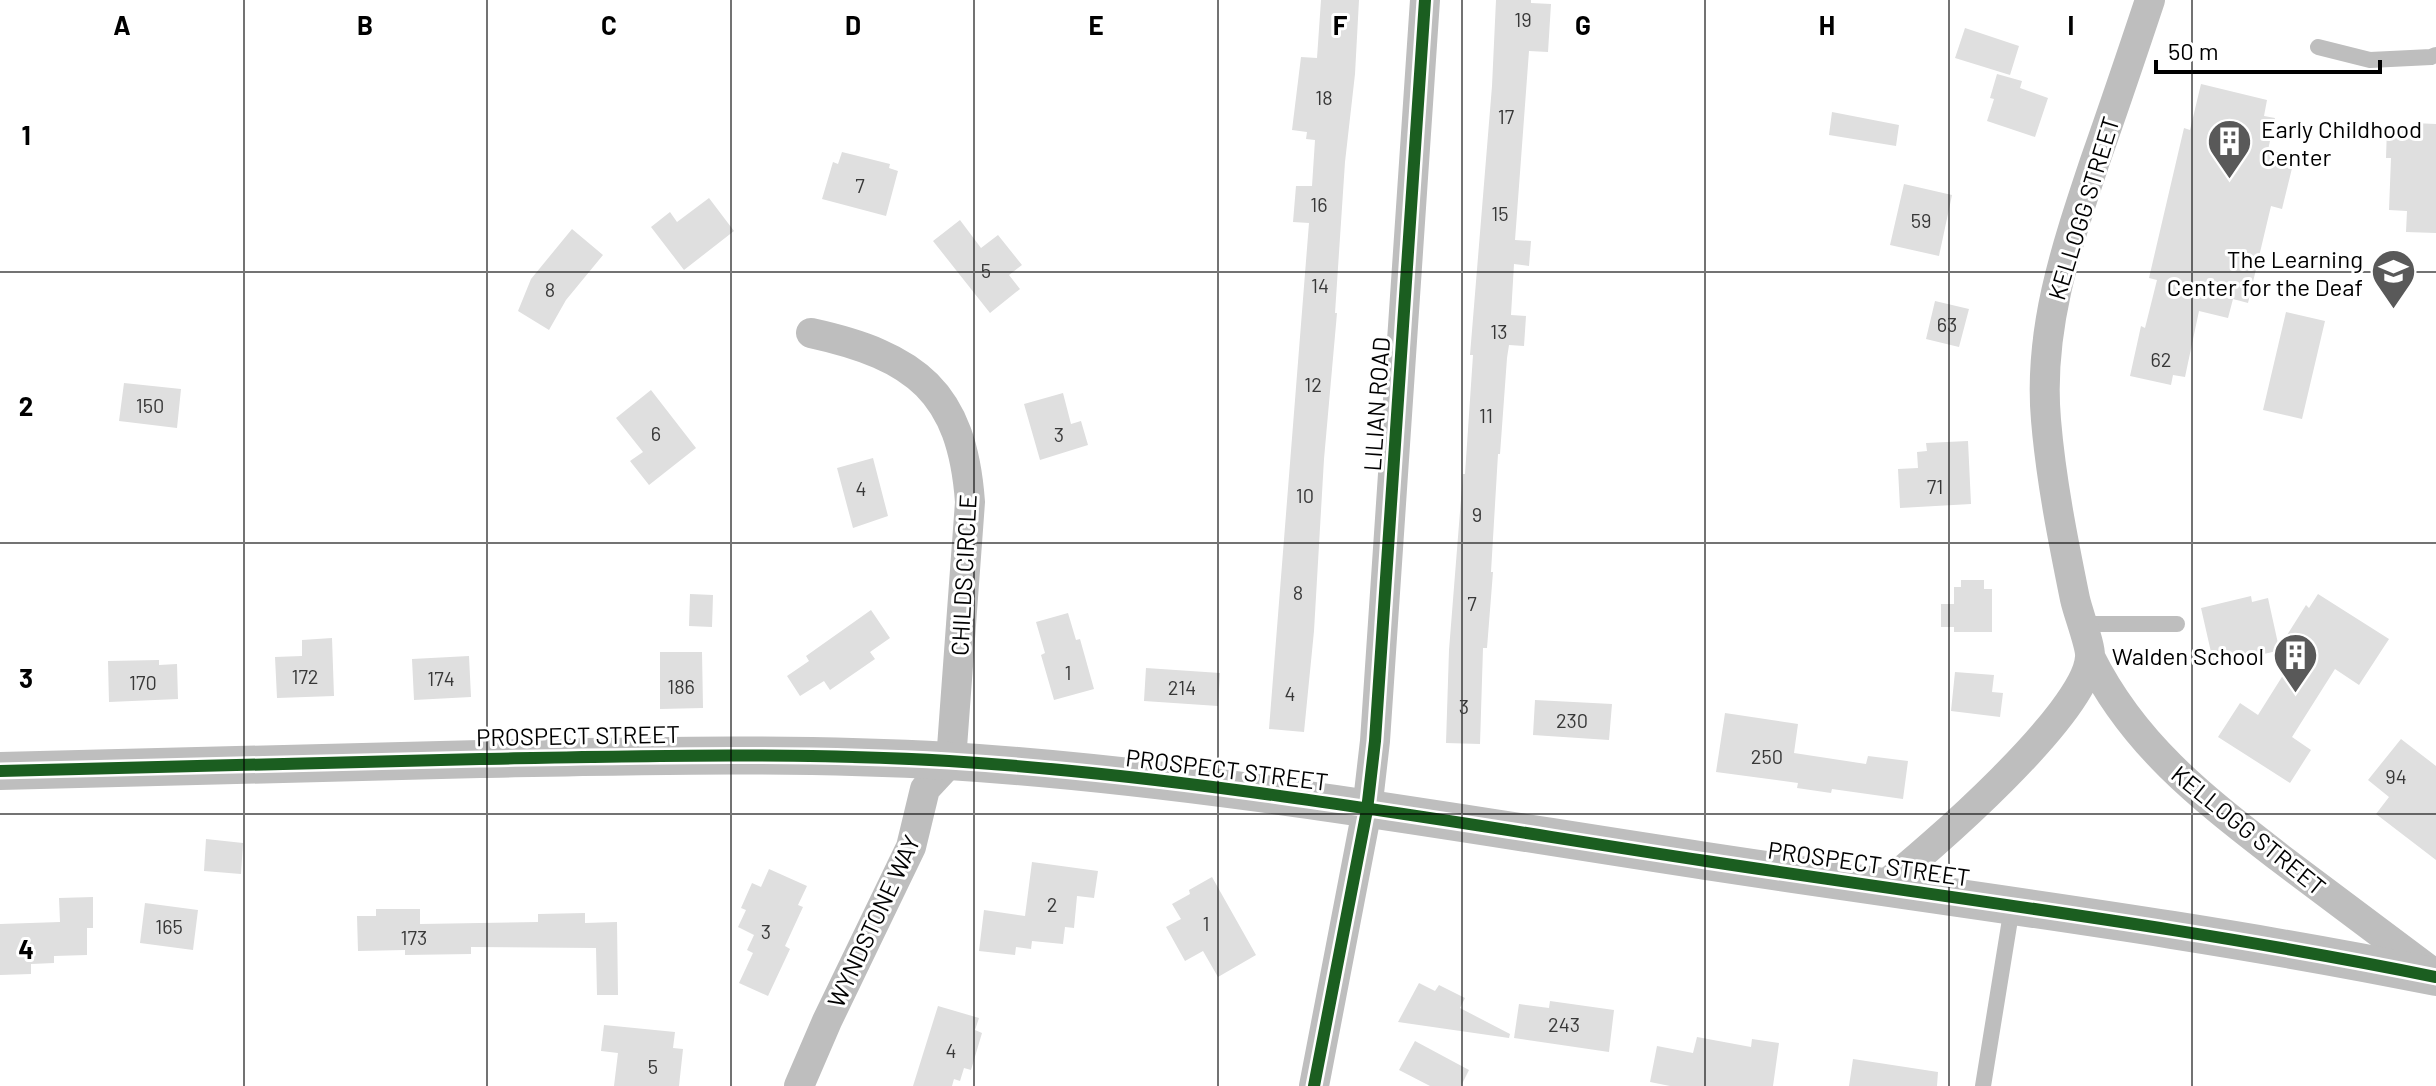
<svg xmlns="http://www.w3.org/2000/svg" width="2436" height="1086" viewBox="0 0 2436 1086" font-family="Barlow,sans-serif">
<rect width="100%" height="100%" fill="#fff"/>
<!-- building -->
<path fill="#dfdfdf" d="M 1321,0 L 1359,0 L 1355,74 L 1345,162 L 1335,313 L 1337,313 L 1324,459 L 1314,631 L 1304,732 L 1269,729 L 1309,223 L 1293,222 L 1296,186 L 1312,186 L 1315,140 L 1306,139 L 1307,132 L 1292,130 L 1301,57 L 1317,58 Z
M 1496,0 L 1531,0 L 1531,3 L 1551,4 L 1548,52 L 1529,51 L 1515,240 L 1531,241 L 1529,266 L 1514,264 L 1511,315 L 1526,316 L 1524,346 L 1509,345 L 1507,358 L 1500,454 L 1498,454 L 1491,572 L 1493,572 L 1487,648 L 1483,648 L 1480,744 L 1446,743 L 1449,650 L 1463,474 L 1465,474 L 1473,355 L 1470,355 L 1492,86 Z
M 1965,28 L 2019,46 L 2010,75 L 1955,58 Z
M 1997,74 L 2022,81 L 2020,88 L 2048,98 L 2035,137 L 1987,121 L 1994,99 L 1990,98 Z
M 2201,84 L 2267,100 L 2264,116 L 2275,118 L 2268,150 L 2295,156 L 2282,209 L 2271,206 L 2248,303 L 2233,299 L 2228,318 L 2199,311 L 2185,377 L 2173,375 L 2171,385 L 2130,376 L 2141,326 L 2145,328 L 2157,280 L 2149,278 L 2184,128 L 2190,130 Z
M 1832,112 L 1899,125 L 1896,146 L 1829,135 Z
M 2413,123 L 2436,124 L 2436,233 L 2406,232 L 2407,211 L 2389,210 L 2391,158 L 2386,158 L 2387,127 L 2413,128 Z
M 842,152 L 890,164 L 889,168 L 898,171 L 886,216 L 822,199 L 833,162 L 838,164 Z
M 1904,184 L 1952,195 L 1939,256 L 1890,245 Z
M 709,198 L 734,231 L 684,270 L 651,227 L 670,212 L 677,222 Z
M 960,220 L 981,248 L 998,235 L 1022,265 L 1009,275 L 1020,289 L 990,313 L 933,241 Z
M 572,229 L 603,255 L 566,300 L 549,330 L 518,311 L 531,279 Z
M 1935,301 L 1969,309 L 1959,347 L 1926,339 Z
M 2286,312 L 2325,321 L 2302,419 L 2263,410 Z
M 124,383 L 181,389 L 177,428 L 119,421 Z
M 651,390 L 696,448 L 649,485 L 630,461 L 643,452 L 616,418 Z
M 1063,393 L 1071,424 L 1081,421 L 1088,445 L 1040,460 L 1024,404 Z
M 1968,441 L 1971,504 L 1900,508 L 1898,469 L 1918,468 L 1917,452 L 1927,451 L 1926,443 Z
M 873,458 L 888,516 L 853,528 L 837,468 Z
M 1961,580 L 1984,580 L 1984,589 L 1992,589 L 1992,632 L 1954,632 L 1954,627 L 1941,627 L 1941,604 L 1954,604 L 1954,587 L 1961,587 Z
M 690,594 L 713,595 L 712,627 L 689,626 Z
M 2318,594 L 2389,639 L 2359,685 L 2335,669 L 2292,737 L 2311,750 L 2290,783 L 2218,737 L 2240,703 L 2258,715 L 2302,645 L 2243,659 L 2242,654 L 2213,661 L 2201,608 L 2251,596 L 2252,602 L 2268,598 L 2279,648 L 2306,605 L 2309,608 Z
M 871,610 L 890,638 L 870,652 L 875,659 L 830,690 L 824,681 L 800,696 L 787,676 L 809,661 L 806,656 Z
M 1068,613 L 1076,640 L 1080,639 L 1094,689 L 1054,700 L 1041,655 L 1045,653 L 1036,622 Z
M 332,638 L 334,696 L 277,698 L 275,657 L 302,656 L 302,640 Z
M 660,652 L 702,652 L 703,708 L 660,709 Z
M 469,656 L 471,697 L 414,700 L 412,659 Z
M 159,660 L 159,665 L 177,664 L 178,699 L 109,702 L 108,661 Z
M 1146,668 L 1220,673 L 1218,706 L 1144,701 Z
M 1955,672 L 1994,675 L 1992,692 L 2003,693 L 2000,717 L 1951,711 Z
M 1535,700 L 1612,704 L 1609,740 L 1533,735 Z
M 1725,713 L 1798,724 L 1794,753 L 1866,764 L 1868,756 L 1908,761 L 1903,799 L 1832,789 L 1831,793 L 1797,788 L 1798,783 L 1716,772 Z
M 2401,739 L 2436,766 L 2436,860 L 2376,814 L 2389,797 L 2368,780 Z
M 206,839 L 243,843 L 241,874 L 204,871 Z
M 1032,862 L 1098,871 L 1094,898 L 1077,896 L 1074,928 L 1065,927 L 1063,944 L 1032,941 L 1031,949 L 1016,947 L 1015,955 L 979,951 L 984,910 L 1025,916 Z
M 769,869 L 807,886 L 798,905 L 803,907 L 785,946 L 790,949 L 768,996 L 739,983 L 753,953 L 747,950 L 754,935 L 738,927 L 746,910 L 741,908 L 752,883 L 761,887 Z
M 1212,877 L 1256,955 L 1218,977 L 1203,951 L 1185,961 L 1166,927 L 1181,919 L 1172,904 L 1190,894 L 1189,890 Z
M 93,897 L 93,928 L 87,928 L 87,955 L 54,956 L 54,963 L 31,964 L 31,974 L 0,975 L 0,924 L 60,922 L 59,898 Z
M 145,903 L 198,910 L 193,950 L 140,943 Z
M 376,909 L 420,909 L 420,924 L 538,922 L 538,914 L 585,913 L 585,923 L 617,922 L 618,995 L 597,995 L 596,948 L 471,947 L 471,954 L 405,955 L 405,950 L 358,951 L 357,916 L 376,916 Z
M 1419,983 L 1435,991 L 1439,985 L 1465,998 L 1460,1008 L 1510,1034 L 1509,1038 L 1398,1022 Z
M 1550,1001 L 1614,1010 L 1609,1052 L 1514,1038 L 1519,1004 L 1549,1008 Z
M 938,1006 L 979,1018 L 975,1030 L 982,1033 L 971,1070 L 964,1068 L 960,1081 L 954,1079 L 952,1086 L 913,1086 Z
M 604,1025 L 675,1032 L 673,1048 L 683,1049 L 679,1086 L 614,1086 L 618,1053 L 601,1051 Z
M 1697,1037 L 1751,1047 L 1752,1039 L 1779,1043 L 1773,1086 L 1670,1086 L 1650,1082 L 1657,1046 L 1693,1053 Z
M 1415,1041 L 1469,1070 L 1461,1086 L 1430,1086 L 1399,1070 Z
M 1853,1059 L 1938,1072 L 1937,1086 L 1849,1086 Z"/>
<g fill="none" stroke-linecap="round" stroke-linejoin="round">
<!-- service -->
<path stroke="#bebebe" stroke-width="16" d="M 2318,47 L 2370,60 L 2431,57 L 2436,55
M 2081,624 L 2177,624
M 1983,1086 L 2012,907"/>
<!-- minor -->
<path stroke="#bebebe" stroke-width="30" d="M 2090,657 C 2134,746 2204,799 2280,858 C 2332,897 2384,936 2436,975
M 1881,888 C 1927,852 2087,713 2090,657 C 2091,646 2078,613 2075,599 C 2063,540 2051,480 2046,420 C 2038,329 2067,245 2095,161 C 2114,107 2132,54 2150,0
M 799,1086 L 827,1021 L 911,847 L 925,789 L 951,761 L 970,502 C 962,392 916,356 811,333
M 1314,1086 L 1367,810 L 1375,741 L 1425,0"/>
<!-- tertiary -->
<path stroke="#bebebe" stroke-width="38" d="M 0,771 C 160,767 320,763 480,759 C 637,756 793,752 949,761 C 1202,777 1455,823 1706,861 C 1949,898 2195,928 2436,977"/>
<defs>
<path id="cycleway" d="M 0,771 C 160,767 320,763 480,759 C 637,756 793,752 949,761 C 1202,777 1455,823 1706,861 C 1949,898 2195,928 2436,977
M 1314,1086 L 1367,810 L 1375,741 L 1425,0"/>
</defs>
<!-- cycleway casing -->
<use href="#cycleway" stroke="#fff" stroke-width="17"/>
<!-- cycleway -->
<use href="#cycleway" stroke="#1b5e20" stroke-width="12"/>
</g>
<!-- grid -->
<path fill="none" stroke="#000" stroke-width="2" stroke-opacity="0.55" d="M 244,0 L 244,1086M 487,0 L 487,1086M 731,0 L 731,1086M 974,0 L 974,1086M 1218,0 L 1218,1086M 1462,0 L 1462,1086M 1705,0 L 1705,1086M 1949,0 L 1949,1086M 2192,0 L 2192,1086M 0,272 L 2436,272M 0,543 L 2436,543M 0,814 L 2436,814"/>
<!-- icons -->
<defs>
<symbol id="building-pin" viewBox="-11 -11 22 30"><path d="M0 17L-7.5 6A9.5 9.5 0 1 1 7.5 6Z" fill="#595959" stroke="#fff"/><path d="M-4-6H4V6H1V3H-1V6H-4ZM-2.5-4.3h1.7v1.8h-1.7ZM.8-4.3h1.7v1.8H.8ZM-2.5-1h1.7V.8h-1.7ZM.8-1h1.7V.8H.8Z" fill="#fff"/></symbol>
<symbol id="school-pin" viewBox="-11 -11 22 30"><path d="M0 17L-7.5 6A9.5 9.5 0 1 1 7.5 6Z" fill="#595959" stroke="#fff"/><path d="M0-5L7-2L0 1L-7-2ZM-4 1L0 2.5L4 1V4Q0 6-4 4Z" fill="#fff"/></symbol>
</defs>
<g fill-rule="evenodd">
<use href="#building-pin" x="2204" y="116" width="51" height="69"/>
<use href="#school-pin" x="2368" y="246" width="51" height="69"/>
<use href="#building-pin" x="2270" y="630" width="51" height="69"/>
</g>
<g text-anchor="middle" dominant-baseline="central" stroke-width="6" stroke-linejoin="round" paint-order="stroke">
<!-- number labels -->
<g font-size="20" fill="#383838">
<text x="1523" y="19">19</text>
<text x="1324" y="97">18</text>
<text x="1506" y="116">17</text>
<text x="860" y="185">7</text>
<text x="1319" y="204">16</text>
<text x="1500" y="213">15</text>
<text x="1921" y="220">59</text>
<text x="986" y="270">5</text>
<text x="1320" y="285">14</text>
<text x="550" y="289">8</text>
<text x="1947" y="324">63</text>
<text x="1499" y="331">13</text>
<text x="2161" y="359">62</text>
<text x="1313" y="384">12</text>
<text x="150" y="405">150</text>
<text x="1486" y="415">11</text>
<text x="656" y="433">6</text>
<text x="1059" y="434">3</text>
<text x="1935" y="486">71</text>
<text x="861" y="488">4</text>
<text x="1305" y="495">10</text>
<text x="1477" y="514">9</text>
<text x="1298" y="592">8</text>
<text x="1472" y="603">7</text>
<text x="1068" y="672">1</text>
<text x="305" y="676">172</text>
<text x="441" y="678">174</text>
<text x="143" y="682">170</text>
<text x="681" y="686">186</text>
<text x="1182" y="687">214</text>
<text x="1290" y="693">4</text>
<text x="1464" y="706">3</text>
<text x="1572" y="720">230</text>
<text x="1767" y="756">250</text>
<text x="2396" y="776">94</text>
<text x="1052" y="904">2</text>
<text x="1206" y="923">1</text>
<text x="169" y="926">165</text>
<text x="766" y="931">3</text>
<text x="414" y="937">173</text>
<text x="1564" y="1024">243</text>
<text x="951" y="1050">4</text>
<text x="653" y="1066">5</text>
</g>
<!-- poi labels -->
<g font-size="24" fill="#000" stroke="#fff" text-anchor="end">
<text x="2261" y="128" text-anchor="start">Early Childhood<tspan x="2261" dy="28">Center</tspan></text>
<text x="2363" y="258">The Learning<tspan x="2363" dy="28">Center for the Deaf</tspan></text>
<text x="2264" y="655">Walden School</text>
</g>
<!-- street labels -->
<g font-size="24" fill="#000" stroke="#fff">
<text transform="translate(2083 208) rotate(-73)">KELLOGG STREET</text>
<text transform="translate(1376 404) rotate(-86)">LILIAN ROAD</text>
<text transform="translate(963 575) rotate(-87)">CHILDS CIRCLE</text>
<text transform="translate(578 735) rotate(-1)">PROSPECT STREET</text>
<text transform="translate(1227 769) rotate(7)">PROSPECT STREET</text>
<text transform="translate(2249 830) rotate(39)">KELLOGG STREET</text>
<text transform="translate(1869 863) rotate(8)">PROSPECT STREET</text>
<text transform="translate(873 921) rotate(-65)">WYNDSTONE WAY</text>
</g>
</g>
<g font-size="26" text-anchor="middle" font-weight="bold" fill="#000" stroke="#fff" stroke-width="6" stroke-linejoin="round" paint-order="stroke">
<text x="122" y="35">A</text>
<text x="365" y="35">B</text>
<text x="609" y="35">C</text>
<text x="853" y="35">D</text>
<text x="1096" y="35">E</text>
<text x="1340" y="35">F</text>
<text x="1583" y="35">G</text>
<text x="1827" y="35">H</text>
<text x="2071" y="35">I</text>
<text x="26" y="145">1</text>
<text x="26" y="416">2</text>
<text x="26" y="688">3</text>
<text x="26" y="959">4</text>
</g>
<!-- scale -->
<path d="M2156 60v12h224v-12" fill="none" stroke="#000000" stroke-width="4"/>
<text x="2168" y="60" font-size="24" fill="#000000" stroke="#ffffff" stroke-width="6" paint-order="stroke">50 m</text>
</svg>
